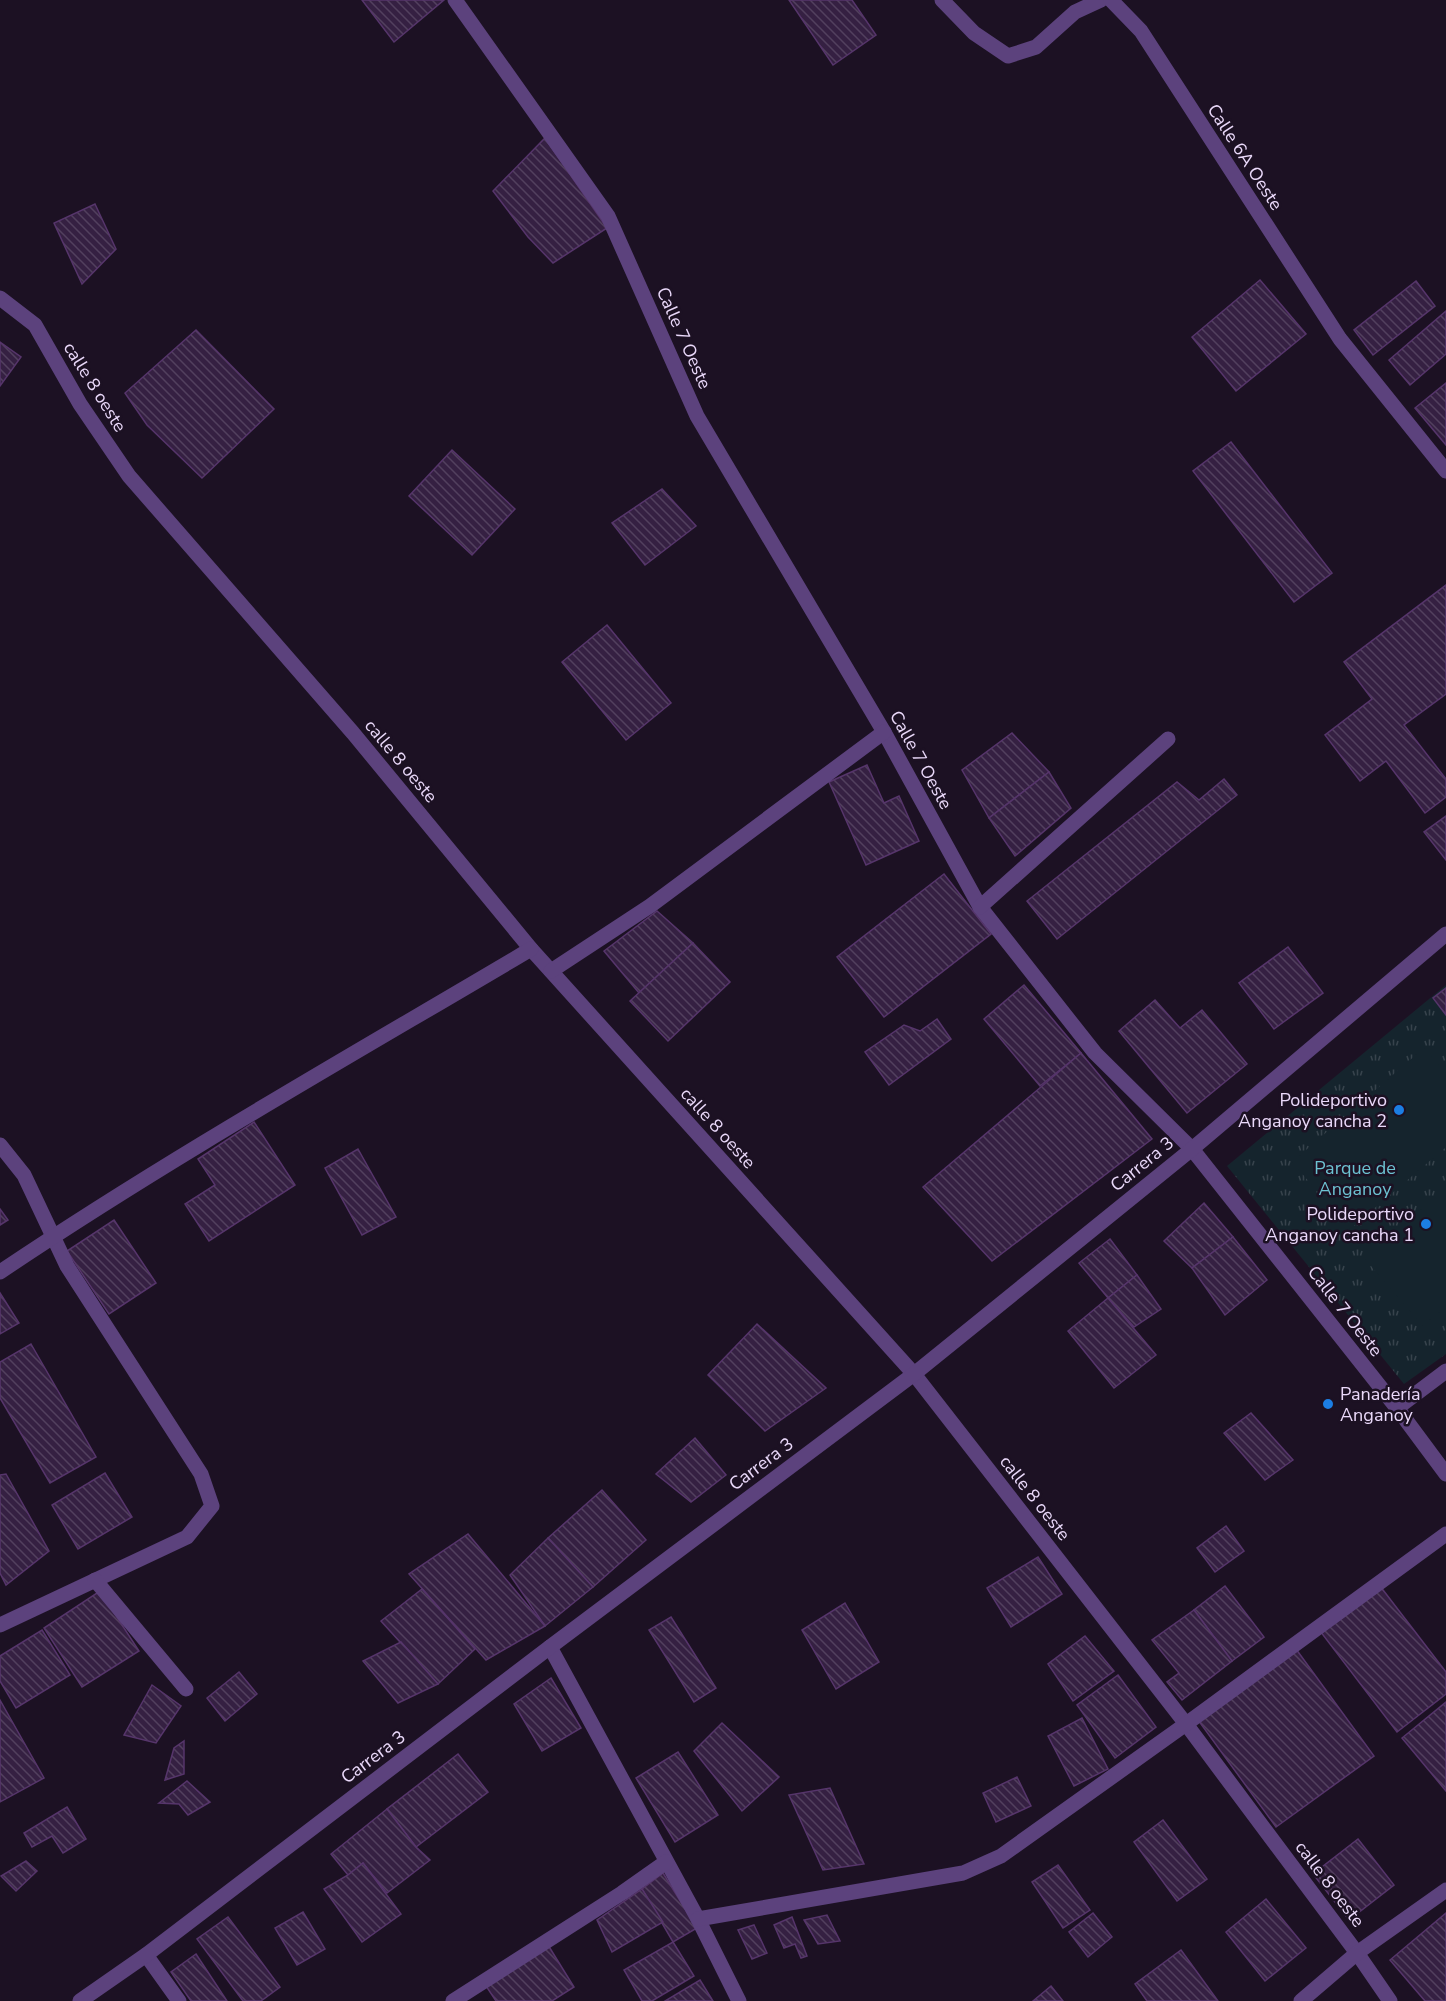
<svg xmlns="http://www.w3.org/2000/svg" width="1446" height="2001" font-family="'Nunito Sans',sans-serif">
	<defs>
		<pattern id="park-tufts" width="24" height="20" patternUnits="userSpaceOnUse" patternTransform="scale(1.5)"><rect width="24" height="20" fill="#15242d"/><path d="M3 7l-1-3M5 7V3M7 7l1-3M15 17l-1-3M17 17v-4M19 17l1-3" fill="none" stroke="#37434c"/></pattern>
		<pattern id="building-back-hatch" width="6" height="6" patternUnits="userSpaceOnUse" patternTransform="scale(1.5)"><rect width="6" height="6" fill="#352042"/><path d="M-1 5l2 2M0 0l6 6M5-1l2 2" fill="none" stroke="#52405e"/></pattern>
	</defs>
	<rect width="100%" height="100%" fill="#1c1123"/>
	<!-- park -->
	<path fill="url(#park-tufts)" d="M1446 985V1354L1404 1384 1227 1166Z"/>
	<!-- pitch -->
	<g fill="#15242d">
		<path d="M1424 1048 1446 1073V1147L1350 1229 1292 1162Z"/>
		<path d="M1446 1188V1306L1423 1326 1365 1259Z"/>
	</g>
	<!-- building -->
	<g fill="url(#building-back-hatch)" stroke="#56356b" stroke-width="1.5">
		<path d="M362 0H444L394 42Z"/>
		<path d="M789 0H852L876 35 833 65Z"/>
		<path d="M545 138 607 228 553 263 528 237 493 191Z"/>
		<path d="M95 204 116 249 82 284 54 223Z"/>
		<path d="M1260 280 1306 334 1236 391 1192 337Z"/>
		<path d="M1416 281 1435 306 1373 355 1354 330Z"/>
		<path d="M1446 311V354L1410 385 1389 360Z"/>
		<path d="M196 330 274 409 202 478 147 425 125 393Z"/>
		<path d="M0 342 21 357 0 386Z"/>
		<path d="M1446 383V445L1415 408Z"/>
		<path d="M1231 442 1332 573 1294 602 1193 471Z"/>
		<path d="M452 450 515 509 472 555 409 496Z"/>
		<path d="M662 489 696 526 645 565 612 523Z"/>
		<path d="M1446 585V694L1404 725 1446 779V797L1425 813 1386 761 1360 781 1325 735 1372 699 1344 662Z"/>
		<path d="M607 625 671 703 626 740 562 662Z"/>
		<path d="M1012 733 1049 772 989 818 962 770Z"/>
		<path d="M867 765 884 803 899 796 919 841 866 865 829 782Z"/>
		<path d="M1049 772 1071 808 1015 856 989 818Z"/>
		<path d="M1224 779 1237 795 1057 939 1027 901 1177 782 1199 800Z"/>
		<path d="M1446 816V860L1424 832Z"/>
		<path d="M944 874 991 934 884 1017 837 957Z"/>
		<path d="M657 911 693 943 639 993 604 951Z"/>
		<path d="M693 943 730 982 668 1041 630 1001Z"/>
		<path d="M1288 947 1323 993 1274 1029 1239 983Z"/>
		<path d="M1024 985 1081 1053 1040 1086 984 1019Z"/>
		<path d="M1446 988V1015L1433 998Z"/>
		<path d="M1155 1000 1180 1028 1202 1010 1247 1064 1187 1113 1119 1031Z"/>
		<path d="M937 1019 951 1039 889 1085 865 1052 904 1025 920 1031Z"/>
		<path d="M1081 1053 1152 1139 992 1261 923 1187Z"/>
		<path d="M254 1122 295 1185 209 1241 185 1204 215 1185 198 1159Z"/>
		<path d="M358 1149 396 1217 362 1235 325 1168Z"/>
		<path d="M1204 1203 1233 1237 1192 1268 1164 1241Z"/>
		<path d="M0 1209 8 1220 0 1225Z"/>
		<path d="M114 1220 156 1283 109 1314 67 1251Z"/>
		<path d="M1233 1237 1267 1280 1225 1315 1192 1268Z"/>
		<path d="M1110 1239 1137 1275 1108 1298 1079 1263Z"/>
		<path d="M1137 1275 1161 1309 1134 1327 1108 1298Z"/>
		<path d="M0 1293 19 1323 0 1334Z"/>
		<path d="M1108 1298 1156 1355 1114 1388 1068 1331Z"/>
		<path d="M757 1324 826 1388 765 1431 708 1375Z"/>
		<path d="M31 1344 96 1457 50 1483 0 1398V1362Z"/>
		<path d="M1251 1413 1293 1460 1265 1480 1224 1433Z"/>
		<path d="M695 1438 726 1475 691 1502 656 1474Z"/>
		<path d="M105 1473 132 1517 78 1549 52 1505Z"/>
		<path d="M6 1474 49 1551 6 1585 0 1573V1475Z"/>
		<path d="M602 1490 646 1540 593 1587 548 1538Z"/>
		<path d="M1226 1526 1244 1551 1215 1572 1197 1548Z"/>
		<path d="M468 1534 545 1626 486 1660 409 1574Z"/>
		<path d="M548 1538 593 1587 545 1626 510 1575Z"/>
		<path d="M1038 1557 1062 1594 1011 1627 987 1588Z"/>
		<path d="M1225 1586 1264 1637 1232 1661 1194 1610Z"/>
		<path d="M1380 1586 1446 1672V1694L1397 1732 1320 1631Z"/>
		<path d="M422 1589 475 1649 438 1684 381 1621Z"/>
		<path d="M100 1591 139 1651 82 1687 44 1628Z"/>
		<path d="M845 1603 879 1662 836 1689 802 1630Z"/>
		<path d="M1194 1610 1232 1661 1182 1700 1167 1682 1179 1673 1152 1640Z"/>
		<path d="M671 1617 716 1688 694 1702 649 1630Z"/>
		<path d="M42 1630 70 1675 16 1708 0 1681V1656Z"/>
		<path d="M1085 1636 1114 1671 1073 1701 1048 1664Z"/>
		<path d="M401 1642 438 1684 398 1703 363 1661Z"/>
		<path d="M1296 1649 1374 1756 1276 1827 1198 1720Z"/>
		<path d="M239 1672 257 1694 225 1721 207 1698Z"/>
		<path d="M1118 1675 1156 1727 1115 1758 1077 1705Z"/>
		<path d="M551 1678 581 1728 542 1751 514 1704Z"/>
		<path d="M152 1685 181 1706 156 1743 124 1735Z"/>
		<path d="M0 1700 44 1778 0 1802Z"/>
		<path d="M1446 1702V1791L1402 1738Z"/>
		<path d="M1082 1718 1108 1769 1074 1786 1048 1736Z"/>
		<path d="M722 1723 779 1777 742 1811 694 1751Z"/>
		<path d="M184 1741V1774L165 1780 174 1748Z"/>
		<path d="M678 1752 718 1815 675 1842 636 1778Z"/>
		<path d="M458 1754 488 1792 416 1847 387 1809Z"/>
		<path d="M1017 1777 1031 1806 996 1822 983 1793Z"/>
		<path d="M187 1781 210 1802 188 1815 179 1804 159 1803Z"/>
		<path d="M830 1788 864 1864 823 1870 789 1795Z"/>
		<path d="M67 1807 86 1839 63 1853 52 1836 32 1847 24 1833Z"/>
		<path d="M387 1809 416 1847 430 1860 387 1893 363 1863 348 1875 331 1854Z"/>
		<path d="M1163 1820 1207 1879 1177 1901 1134 1842Z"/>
		<path d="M1358 1839 1394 1885 1349 1920 1313 1874Z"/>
		<path d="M26 1861 37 1871 16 1891 1 1876Z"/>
		<path d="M363 1863 401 1914 362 1942 324 1889 348 1875Z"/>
		<path d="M1058 1865 1090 1910 1063 1928 1032 1882Z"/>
		<path d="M663 1873 697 1928 673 1942 642 1889Z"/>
		<path d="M642 1889 663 1922 612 1952 597 1920Z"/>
		<path d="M1266 1899 1306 1948 1265 1981 1226 1932Z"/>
		<path d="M303 1912 325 1949 297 1965 275 1928Z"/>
		<path d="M1093 1913 1112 1937 1088 1957 1069 1932Z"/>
		<path d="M1446 1913V2001H1425L1390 1960Z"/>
		<path d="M827 1915 840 1941 818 1944 804 1920Z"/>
		<path d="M228 1917 280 1987 261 2001H243L197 1939Z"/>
		<path d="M792 1917 807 1956 801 1958 795 1944 784 1948 774 1925Z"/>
		<path d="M754 1925 767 1953 752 1959 738 1930Z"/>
		<path d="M673 1942 694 1976 652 2001H642L624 1970Z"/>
		<path d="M548 1945 574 1987 552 2001H496L486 1986Z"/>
		<path d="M1181 1950 1218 2001H1147L1135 1984Z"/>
		<path d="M196 1954 227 2001H191L171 1972Z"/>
		<path d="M700 1980 713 2001H665Z"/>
		<path d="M1051 1986 1063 2001H1033Z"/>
	</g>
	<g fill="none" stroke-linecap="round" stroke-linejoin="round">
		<!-- minor -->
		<g stroke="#5c427d" stroke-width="15">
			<path d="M455 0 608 216 697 416 884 732 980 907 1095 1053 1192 1149 1397 1408 1446 1474"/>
			<path d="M942 0 974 33 1008 56 1036 47 1075 12 1101 0"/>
			<path d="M1111 0 1141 31 1340 339 1446 471"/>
			<path d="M0 298 35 325 80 404 129 476 353 733 531 949 914 1374 1186 1724 1357 1953 1390 2001"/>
			<path d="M980 907 1168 739"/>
			<path d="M551 971 650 906 884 732"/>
			<path d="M0 1145 24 1175 67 1266 201 1474 212 1506 187 1537 0 1625"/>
			<path d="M0 1272C171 1157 354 1054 531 949"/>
			<path d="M1397 1408 1446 1371"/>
			<path d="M95 1580 186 1689"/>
			<path d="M550 1647 698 1919 739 2001"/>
			<path d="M698 1919 963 1873 1001 1856 1186 1724 1446 1534"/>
			<path d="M146 1955 179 2001"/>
			<path d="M80 2001 146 1955 550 1647 914 1374 1192 1149 1446 934"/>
			<path d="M453 2001 622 1893 666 1862"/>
			<path d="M1301 2001 1357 1953 1446 1890"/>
		</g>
	</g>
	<!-- markers -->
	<g fill="#1c7ee3" stroke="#1c1123" stroke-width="2">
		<circle cx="1399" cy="1110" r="6"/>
		<circle cx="1426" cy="1224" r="6"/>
		<circle cx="1328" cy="1404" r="6"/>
	</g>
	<g text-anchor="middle" stroke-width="5" stroke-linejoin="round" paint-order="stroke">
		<!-- street labels -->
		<g font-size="18" fill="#ead9fa" stroke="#1c1123">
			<text transform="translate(1245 157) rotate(57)" y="6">Calle 6A Oeste</text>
			<text transform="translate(684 338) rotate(66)" y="6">Calle 7 Oeste</text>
			<text transform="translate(95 387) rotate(58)" y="6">calle 8 oeste</text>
			<text transform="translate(921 760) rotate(61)" y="6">Calle 7 Oeste</text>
			<text transform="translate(401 761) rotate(50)" y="6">calle 8 oeste</text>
			<text transform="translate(718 1128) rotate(48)" y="6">calle 8 oeste</text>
			<text transform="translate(1142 1164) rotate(-39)" y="6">Carrera 3</text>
			<text transform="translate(1345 1311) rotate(52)" y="6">Calle 7 Oeste</text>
			<text transform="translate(761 1464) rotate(-37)" y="6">Carrera 3</text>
			<text transform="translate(1035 1498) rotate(52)" y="6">calle 8 oeste</text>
			<text transform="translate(373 1757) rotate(-37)" y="6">Carrera 3</text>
			<text transform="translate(1330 1884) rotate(53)" y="6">calle 8 oeste</text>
		</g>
		<!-- poi labels -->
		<g font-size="18" fill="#ead9fa" stroke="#1c1123" text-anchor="end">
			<text x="1387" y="1106">Polideportivo<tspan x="1387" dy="21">Anganoy cancha 2</tspan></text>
			<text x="1414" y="1220">Polideportivo<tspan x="1414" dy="21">Anganoy cancha 1</tspan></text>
			<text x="1340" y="1400" text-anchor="start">Panadería<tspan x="1340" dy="21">Anganoy</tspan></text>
		</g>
		<!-- park labels -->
		<g font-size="18" fill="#6dc2d2" stroke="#1c1123">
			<text x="1355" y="1174">Parque de<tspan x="1355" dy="21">Anganoy</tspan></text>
		</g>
	</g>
</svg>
